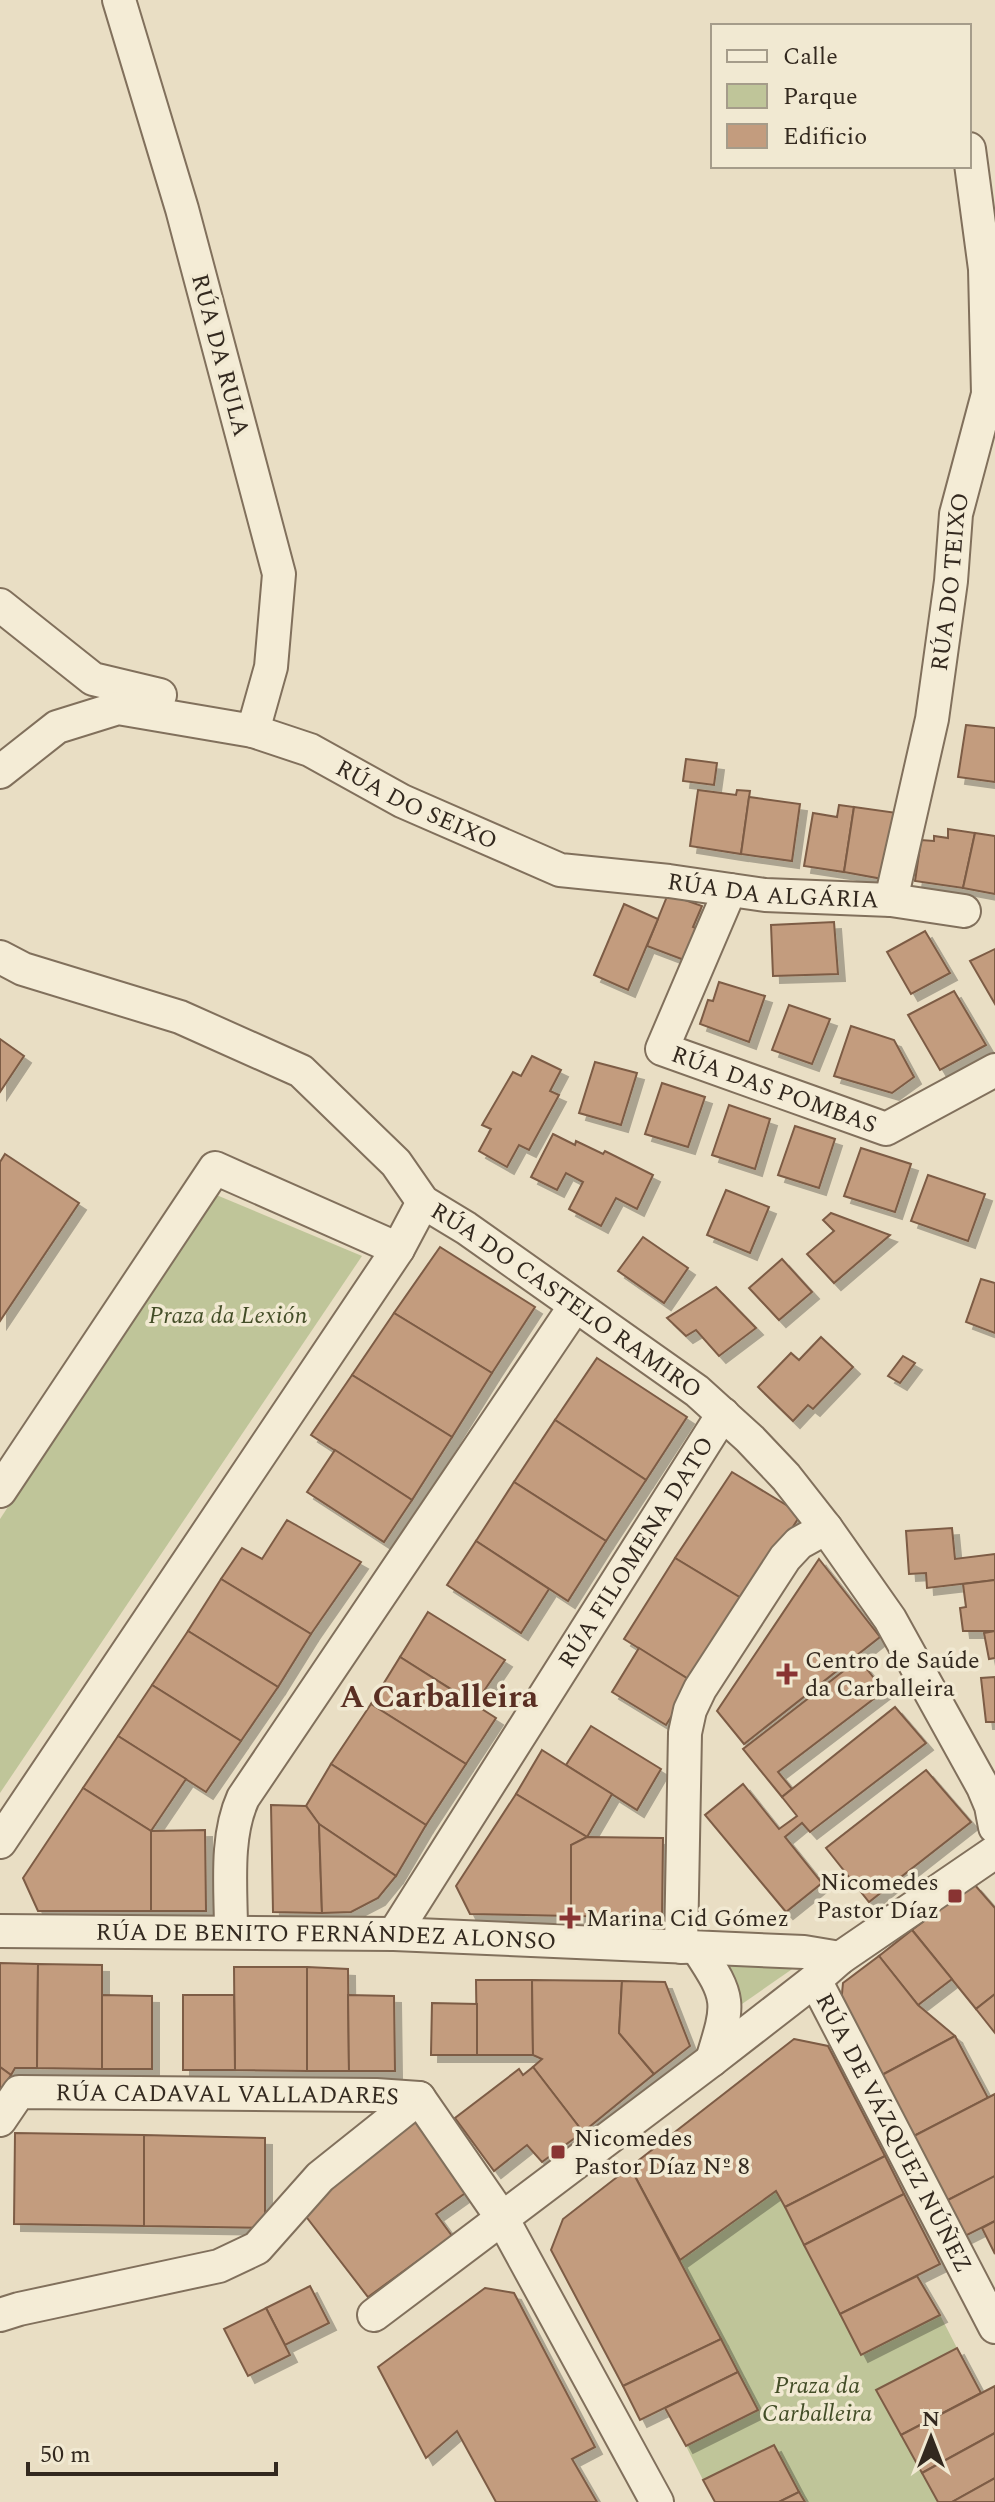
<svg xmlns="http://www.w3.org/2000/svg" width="995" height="2502" font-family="Spectral,serif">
	<defs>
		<filter id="shadow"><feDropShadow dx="7" dy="7" stdDeviation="0" flood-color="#0004"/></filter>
	</defs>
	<rect width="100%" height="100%" fill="#e9dec4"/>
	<!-- green -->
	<g fill="#bfc599">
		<path d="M214 1194 362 1256 0 1793V1519Z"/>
		<path d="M722 1963 798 1965 742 2004Z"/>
		<path d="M776 2191 861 2355 940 2315 957 2348 876 2390 938 2502H805L774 2445 703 2480 686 2446 758 2410 680 2260Z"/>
	</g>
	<!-- building -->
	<g fill="#c39c7e" stroke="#7d5c45" stroke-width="2" filter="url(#shadow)">
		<path d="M966 725 995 728V782L958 777Z"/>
		<path d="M686 759 717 763 714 785 683 781Z"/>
		<path d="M698 790 736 795 737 790 750 791 741 854 690 846Z"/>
		<path d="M749 797 800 804 792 861 741 854Z"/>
		<path d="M839 805 854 807 844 872 804 866 813 813 837 817Z"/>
		<path d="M854 807 897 813 888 880 844 872Z"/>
		<path d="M948 829 975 833 963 888 915 881 921 840 934 841V836L948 838Z"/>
		<path d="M975 833 995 836V894L963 888Z"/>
		<path d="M668 894 702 906 693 927 698 929 684 960 647 946Z"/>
		<path d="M624 904 658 919 628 990 594 975Z"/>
		<path d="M834 922 838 974 773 976 771 925Z"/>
		<path d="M925 931 950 973 911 994 887 952Z"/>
		<path d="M995 949V1004L970 961Z"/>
		<path d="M719 982 765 996 749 1042 700 1024 708 1000 713 1001Z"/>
		<path d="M954 991 986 1045 940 1070 908 1015Z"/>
		<path d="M789 1005 830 1019 812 1064 772 1050Z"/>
		<path d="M851 1026 894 1040 914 1077 892 1093 834 1076Z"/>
		<path d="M0 1039 24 1056 0 1092Z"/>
		<path d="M532 1056 561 1070 550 1091 559 1095 529 1150 519 1145 507 1167 479 1151 491 1129 482 1125 513 1072 521 1076Z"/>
		<path d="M595 1062 637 1073 621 1125 579 1113Z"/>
		<path d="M662 1083 705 1097 688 1147 645 1134Z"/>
		<path d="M729 1105 770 1119 755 1169 712 1155Z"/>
		<path d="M795 1126 835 1139 819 1188 778 1175Z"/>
		<path d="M553 1134 575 1145 576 1141 603 1154 605 1151 653 1175 637 1209 616 1198 601 1226 569 1209 583 1182 566 1173 557 1190 531 1177Z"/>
		<path d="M861 1148 911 1164 895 1212 844 1196Z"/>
		<path d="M5 1154 79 1203 0 1321V1162Z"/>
		<path d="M928 1175 985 1194 968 1241 911 1221Z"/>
		<path d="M726 1190 769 1207 750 1253 707 1235Z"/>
		<path d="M831 1213 890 1235 834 1283 807 1254 834 1231 823 1220Z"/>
		<path d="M643 1237 688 1268 664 1303 618 1271Z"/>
		<path d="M440 1247 535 1307 492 1373 394 1313Z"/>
		<path d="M782 1259 812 1292 779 1320 749 1288Z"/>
		<path d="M981 1279 995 1283V1333L966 1322Z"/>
		<path d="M716 1287 756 1328 719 1356 696 1330 686 1336 667 1318Z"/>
		<path d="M394 1313 492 1373 452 1437 352 1375Z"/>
		<path d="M821 1337 853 1367 813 1409 808 1405 793 1421 758 1387 791 1353 799 1360Z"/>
		<path d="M903 1356 915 1363 900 1383 888 1376Z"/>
		<path d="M597 1358 687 1417 646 1480 555 1420Z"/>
		<path d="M352 1375 452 1437 412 1500 311 1435Z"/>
		<path d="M555 1420 646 1480 606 1541 514 1482Z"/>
		<path d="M335 1450 412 1500 384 1542 307 1492Z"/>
		<path d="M732 1472 801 1514 746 1601 675 1558Z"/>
		<path d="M514 1482 606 1541 568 1601 476 1541Z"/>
		<path d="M287 1520 361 1562 311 1634 221 1579 242 1548 262 1559Z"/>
		<path d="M952 1528 955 1559 995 1554V1580L927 1588 926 1573 909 1574 906 1531Z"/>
		<path d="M476 1541 549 1589 521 1633 447 1585Z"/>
		<path d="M675 1558 746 1601 693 1682 624 1639Z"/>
		<path d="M819 1559 880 1637 744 1744 717 1711Z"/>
		<path d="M221 1579 311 1634 278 1687 188 1631Z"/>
		<path d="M995 1580V1631H963L960 1608 966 1607 963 1584Z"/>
		<path d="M428 1612 505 1660 475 1704 400 1657Z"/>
		<path d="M188 1631 278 1687 241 1741 152 1685Z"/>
		<path d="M995 1631V1658L989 1659 984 1633Z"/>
		<path d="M639 1648 693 1682 666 1725 612 1692Z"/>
		<path d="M400 1657 496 1718 466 1764 371 1704Z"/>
		<path d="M859 1659 884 1691 778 1772 792 1789 782 1797 743 1749Z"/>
		<path d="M995 1677V1722H986L981 1678Z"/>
		<path d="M152 1685 241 1741 206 1792 118 1736Z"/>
		<path d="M371 1704 466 1764 426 1825 331 1764Z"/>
		<path d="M895 1707 926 1743 810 1832 802 1823 785 1837 822 1883 786 1912 705 1815 743 1784 779 1829 797 1816 782 1797Z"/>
		<path d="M591 1726 661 1769 637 1810 566 1765Z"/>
		<path d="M118 1736 186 1779 151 1831 83 1788Z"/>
		<path d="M542 1750 612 1794 587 1837 516 1794Z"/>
		<path d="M331 1764 426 1825 396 1876 319 1824 306 1806Z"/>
		<path d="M926 1770 971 1822 869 1902 826 1848Z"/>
		<path d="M83 1788 151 1831V1911H38L23 1878Z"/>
		<path d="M516 1794 587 1837 571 1845V1916L470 1914 456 1886Z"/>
		<path d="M271 1805 306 1806 319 1824 322 1913 273 1912Z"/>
		<path d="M319 1824 396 1876 378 1898 351 1912 322 1913Z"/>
		<path d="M205 1830 206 1911H151V1831Z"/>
		<path d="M587 1837 663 1838 662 1917 571 1916V1845Z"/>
		<path d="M974 1884 995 1908V1994L976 2009 912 1930Z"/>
		<path d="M912 1930 952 1979 918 2005 879 1956Z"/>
		<path d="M879 1956 918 2005 955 2036 880 2076 841 2004 843 1983Z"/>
		<path d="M0 1963 38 1964 37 2068H15L11 2075 0 2067Z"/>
		<path d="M38 1964 102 1965V2069L37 2068Z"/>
		<path d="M234 1967H307V2071L235 2070Z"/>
		<path d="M307 1967 348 1969 349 2071H307Z"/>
		<path d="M476 1980H532L533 2055H477Z"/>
		<path d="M532 1980 622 1981 619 2033 654 2074 583 2132 533 2067 542 2059 533 2055Z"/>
		<path d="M622 1981 665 1982 690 2046 654 2074 619 2033Z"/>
		<path d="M995 1994V2033L976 2009Z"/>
		<path d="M102 1995 152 1996V2069H102Z"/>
		<path d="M183 1995H234L235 2070H183Z"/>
		<path d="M348 1995 394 1996 395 2071H349Z"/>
		<path d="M432 2003 477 2004V2055H431Z"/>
		<path d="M955 2036 988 2098 912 2137 880 2076Z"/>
		<path d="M794 2039 828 2046 885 2156 785 2207 776 2191 680 2260 630 2167Z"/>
		<path d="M0 2067 11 2075 0 2092Z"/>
		<path d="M533 2067 583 2132 542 2162 527 2145 494 2171 455 2118 519 2069 523 2075Z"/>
		<path d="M995 2094V2176L946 2201 912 2137Z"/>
		<path d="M418 2120 471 2189 436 2214 452 2236 368 2297 301 2210Z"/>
		<path d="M15 2133 144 2135V2226L14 2224Z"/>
		<path d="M144 2135 265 2138V2228L144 2226Z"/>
		<path d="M885 2156 904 2194 804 2245 785 2207Z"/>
		<path d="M630 2167 721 2339 623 2386 551 2250 563 2219Z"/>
		<path d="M995 2176V2221L965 2236 946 2201Z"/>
		<path d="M904 2194 940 2264 840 2314 804 2245Z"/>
		<path d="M995 2221V2254L982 2228Z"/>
		<path d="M917 2276 940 2315 861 2355 840 2314Z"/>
		<path d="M310 2286 329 2323 285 2345 266 2308Z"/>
		<path d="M485 2288 514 2293 595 2447 572 2459 597 2502H496L457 2431 426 2458 378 2367Z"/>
		<path d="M266 2308 290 2355 248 2376 224 2329Z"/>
		<path d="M721 2339 738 2372 640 2420 623 2386Z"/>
		<path d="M957 2348 981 2393 901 2435 876 2390Z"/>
		<path d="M738 2372 758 2410 686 2446 665 2408Z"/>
		<path d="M995 2386V2433L922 2473 901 2435Z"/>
		<path d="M995 2433V2478L952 2502H938L922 2473Z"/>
		<path d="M774 2445 799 2492 779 2502H715L703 2480Z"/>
		<path d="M995 2478V2502H952Z"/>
		<path d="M799 2492 805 2502H779Z"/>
	</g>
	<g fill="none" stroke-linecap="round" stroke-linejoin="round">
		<!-- minor casing -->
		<g stroke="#81705c" stroke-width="36">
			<g id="minor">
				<path d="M0 605 93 679 160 695"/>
				<path id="s1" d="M253 731 310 750 402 801 560 870 669 881 765 895 891 900 964 911"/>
				<path d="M0 772 57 727 118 708 253 731 271 667 279 574 182 209 119 0"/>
				<path id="s2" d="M730 890 662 1049 886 1129 995 1070"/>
				<path id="s3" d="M891 900 932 719 951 581 956 514 988 394 985 269 969 149"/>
				<path id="s4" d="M0 957 23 969 180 1017 301 1071 396 1163 423 1202 466 1228 697 1391 750 1439 786 1477 826 1528 890 1619 983 1787 991 1806 995 1827"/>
				<path d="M0 1491 215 1168 398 1249"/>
				<path d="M0 1842 398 1249 423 1202"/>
				<path id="s5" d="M0 1931 394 1934 804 1952 840 1958"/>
				<path d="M231 1932C231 1888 225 1838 243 1798L575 1306"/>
				<path id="s6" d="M394 1934 723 1414"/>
				<path d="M681 1947 685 1733 690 1710 700 1689 785 1558 799 1543 826 1528"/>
				<path d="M698 1949C731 1999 730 2002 712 2060"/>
				<path id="s7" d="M815 1980 995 2327"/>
				<path id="s8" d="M0 2120 19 2092 376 2095 419 2098 502 2218 657 2502"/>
				<path d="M0 2315 19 2309 219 2266 257 2248 320 2177 419 2098"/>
				<path d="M374 2315 712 2060 815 1980 840 1958 995 1852"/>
			</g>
		</g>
		<!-- minor -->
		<use href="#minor" stroke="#f4ecd6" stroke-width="32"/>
	</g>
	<!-- markers -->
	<g fill="#893433" stroke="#f1e9d2" stroke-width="3">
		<path d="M783 1662h8v8h8v8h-8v8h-8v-8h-8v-8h8z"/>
		<rect x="947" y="1888" width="16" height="16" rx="4"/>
		<path d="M566 1906h8v8h8v8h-8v8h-8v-8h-8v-8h8z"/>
		<rect x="550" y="2144" width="16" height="16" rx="4"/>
	</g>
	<g text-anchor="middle" stroke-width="7" stroke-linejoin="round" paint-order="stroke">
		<!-- street labels -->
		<g font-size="24" fill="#33291f" stroke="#f1e9d2">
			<text transform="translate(221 355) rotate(75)" y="8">RÚA DA RULA</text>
			<text dy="8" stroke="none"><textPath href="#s3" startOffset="324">RÚA DO TEIXO</textPath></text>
			<text dy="8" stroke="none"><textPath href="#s1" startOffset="180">RÚA DO SEIXO</textPath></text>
			<text dy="8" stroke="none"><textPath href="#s1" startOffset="552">RÚA DA ALGÁRIA</textPath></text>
			<text dy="8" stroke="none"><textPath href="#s2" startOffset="292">RÚA DAS POMBAS</textPath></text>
			<text dy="8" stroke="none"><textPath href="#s4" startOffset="676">RÚA DO CASTELO RAMIRO</textPath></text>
			<text dy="8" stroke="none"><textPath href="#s6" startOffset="452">RÚA FILOMENA DATO</textPath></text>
			<text dy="8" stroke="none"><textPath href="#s5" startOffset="326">RÚA DE BENITO FERNÁNDEZ ALONSO</textPath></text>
			<text dy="8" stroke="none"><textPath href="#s8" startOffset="242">RÚA CADAVAL VALLADARES</textPath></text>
			<text dy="8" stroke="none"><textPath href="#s7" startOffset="172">RÚA DE VÁZQUEZ NÚÑEZ</textPath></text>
		</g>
		<!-- park labels -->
		<g font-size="24" font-style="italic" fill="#434d27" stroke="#f1e9d2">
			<text x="228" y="1323">Praza da Lexión</text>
			<text x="817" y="2393">Praza da<tspan x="817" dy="28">Carballeira</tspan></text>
		</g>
		<!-- poi labels -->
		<g font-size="24" fill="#33291f" stroke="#f1e9d2" text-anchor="start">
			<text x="805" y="1668">Centro de Saúde<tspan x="805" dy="28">da Carballeira</tspan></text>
			<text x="939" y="1890" text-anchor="end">Nicomedes<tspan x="939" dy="28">Pastor Díaz</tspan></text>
			<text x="586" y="1926">Marina Cid Gómez</text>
			<text x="574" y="2146">Nicomedes<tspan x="574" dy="28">Pastor Díaz Nº 8</tspan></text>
		</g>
		<!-- district labels -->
		<g font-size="32" font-weight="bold" fill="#5a2f23" stroke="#f1e9d2">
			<text x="439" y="1707">A Carballeira</text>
		</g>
	</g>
	<!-- legend -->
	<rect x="711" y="24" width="260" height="144" fill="#f1e9d2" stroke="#a59c8a" stroke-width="2"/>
	<rect x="727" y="50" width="40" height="12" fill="#f4ecd6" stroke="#a59c8a" stroke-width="2"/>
	<text x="783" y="64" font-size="24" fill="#33291f">Calle</text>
	<rect x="727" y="84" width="40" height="24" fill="#bfc599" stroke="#a59c8a" stroke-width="2"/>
	<text x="783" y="104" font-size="24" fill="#33291f">Parque</text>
	<rect x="727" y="124" width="40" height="24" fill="#c39c7e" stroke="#a59c8a" stroke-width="2"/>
	<text x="783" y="144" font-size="24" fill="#33291f">Edificio</text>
	<!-- north arrow -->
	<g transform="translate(931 2438)" stroke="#f1e9d2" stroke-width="6" paint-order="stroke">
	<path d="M0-6L14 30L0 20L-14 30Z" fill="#33291f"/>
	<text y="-12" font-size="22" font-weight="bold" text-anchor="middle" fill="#33291f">N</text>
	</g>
	<!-- scale -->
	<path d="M28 2462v12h248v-12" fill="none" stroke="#33291f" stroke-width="4"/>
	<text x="40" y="2462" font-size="24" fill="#33291f" stroke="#f1e9d2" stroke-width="6" paint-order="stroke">50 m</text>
</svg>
